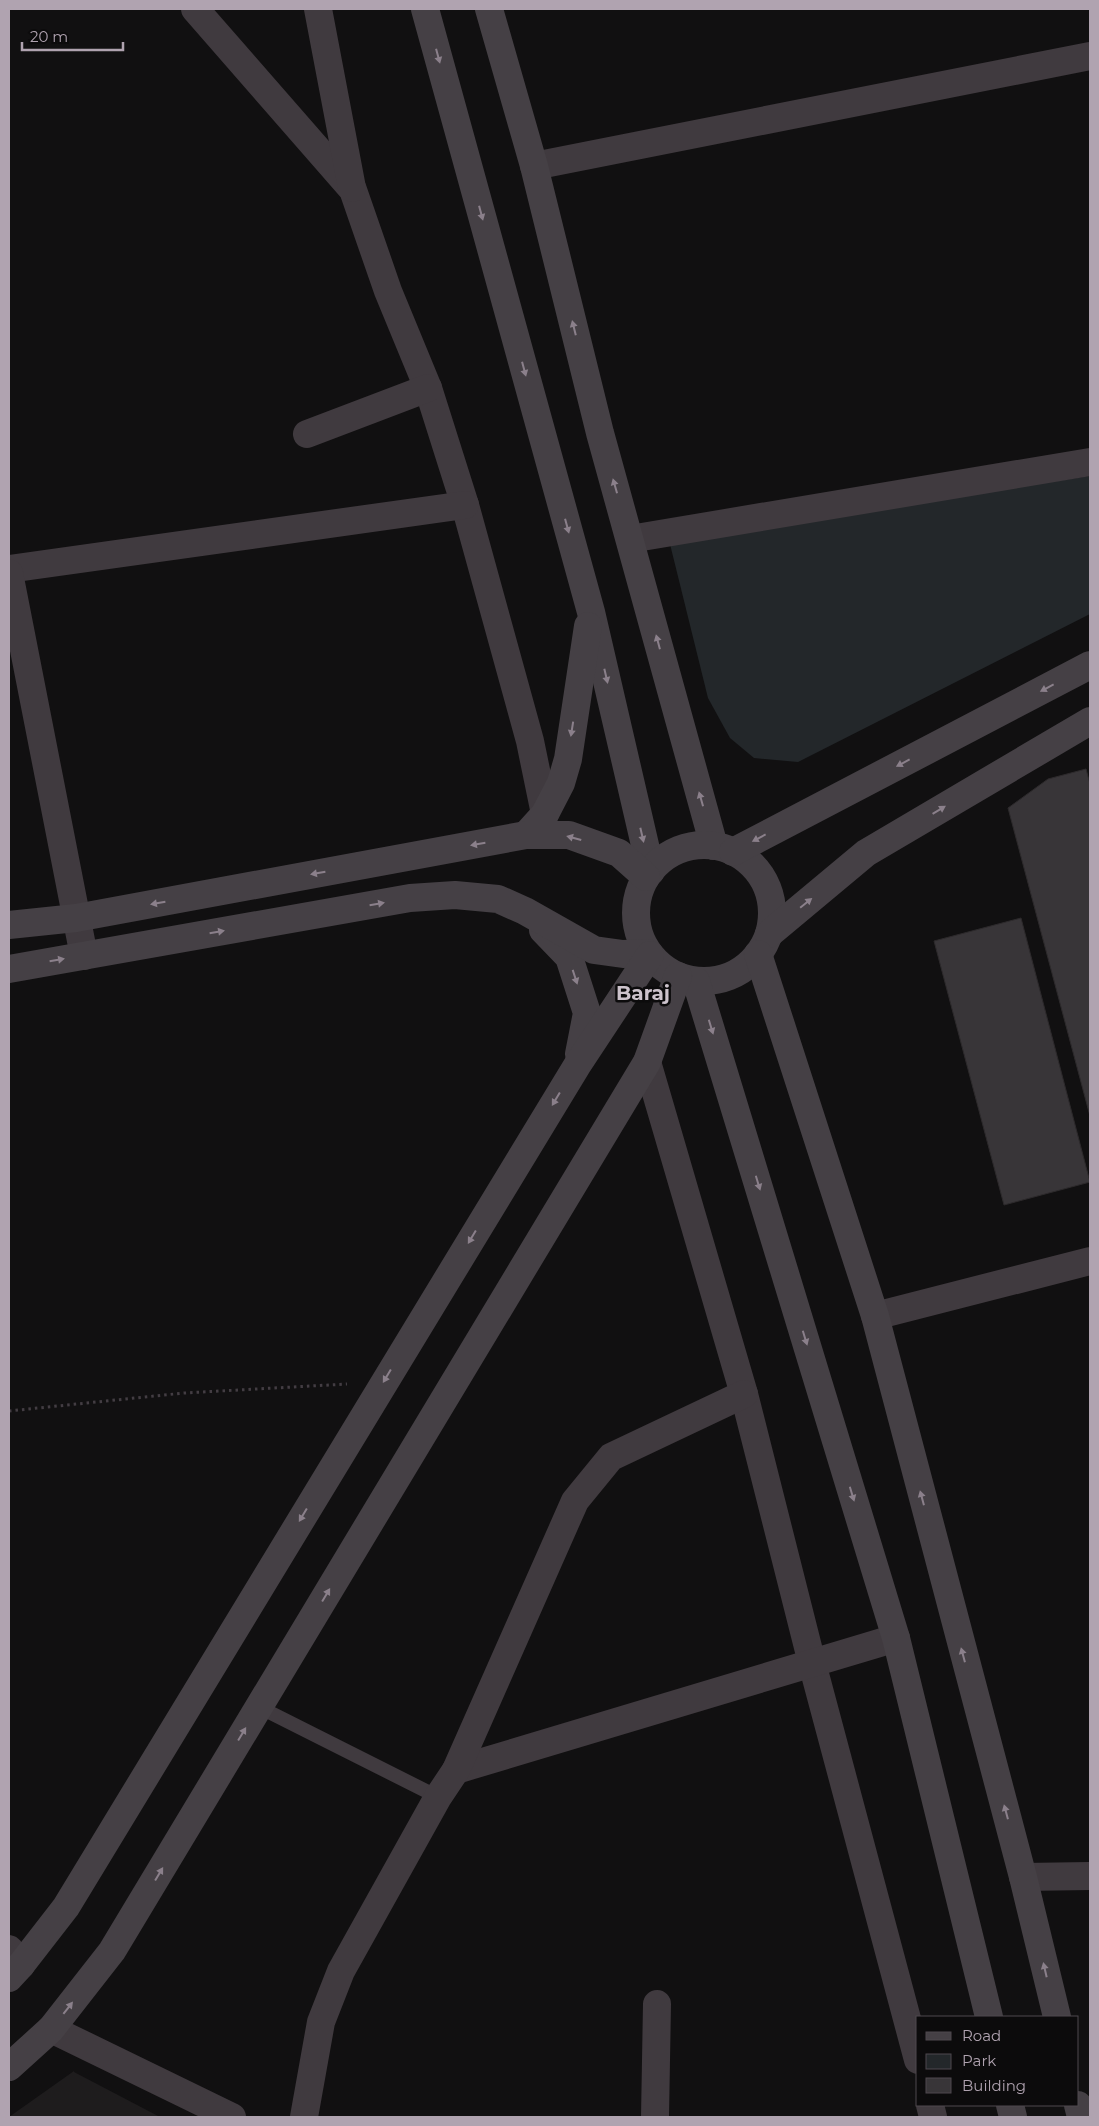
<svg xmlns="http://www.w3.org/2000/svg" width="1099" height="2126" font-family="Montserrat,sans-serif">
	<rect width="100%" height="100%" fill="#111011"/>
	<!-- built -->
	<path fill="#1e1c1d" d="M74 2071V2072L160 2117H9Z"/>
	<!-- green -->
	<path fill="#23272a" d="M1090 476V614L798 762 754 758 730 738 708 698 669 540Z"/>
	<!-- building -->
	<g fill="#383538" stroke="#2d2a2c">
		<path d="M1086 769 1090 784V1116L1008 808 1048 779Z"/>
		<path d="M1021 918 1090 1182 1004 1205 934 941Z"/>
	</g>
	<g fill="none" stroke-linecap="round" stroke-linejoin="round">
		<!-- path -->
		<path stroke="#433d43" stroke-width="3" stroke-dasharray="2.5 4" stroke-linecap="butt" d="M9 1411 184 1393 347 1384"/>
		<!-- lane -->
		<path stroke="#403a3f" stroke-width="14" d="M259 1707 438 1797"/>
		<!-- street -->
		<g stroke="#403a3f" stroke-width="28">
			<path d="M195 9 353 190 388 291 428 388 465 505 530 741 545 814"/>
			<path d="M318 9 352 188"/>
			<path d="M534 166 1090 56"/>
			<path d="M307 434 428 388"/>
			<path d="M630 539 1090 462"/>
			<path d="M9 569 465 505"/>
			<path d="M9 573 84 956"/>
			<path d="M647 1062 744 1394 812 1663 918 2060"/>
			<path d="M875 1316 1090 1261"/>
			<path d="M456 1770 896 1638"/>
			<path d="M1023 1877 1090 1876"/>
			<path d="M9 1949 21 1965"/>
			<path d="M51 2029 232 2117"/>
			<path d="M930 2105 933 2117"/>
			<path d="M304 2117 321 2022 341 1971 438 1797 456 1770 575 1501 611 1457 744 1394"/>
			<path d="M655 2117 657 2004"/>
		</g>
		<!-- secondary -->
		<g stroke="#454045" stroke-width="28">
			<path d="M425 9 591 612 651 871"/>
			<path d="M489 9 534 166 600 433 714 846"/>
			<path d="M526 835 545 814 561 783 568 759 588 626"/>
			<circle cx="704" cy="913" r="68"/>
			<path d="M733 852 1090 665"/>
			<path d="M9 925 76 918 526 835H569L619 853 646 877"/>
			<path d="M543 930 569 957 587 1013 579 1054"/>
			<path d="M769 934 866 853 1090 721"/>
			<path d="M758 954 875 1316 1023 1877 1057 2017"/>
			<path d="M9 969 410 898 455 895 498 899 525 911 594 950 623 954 648 953"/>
			<path d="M696 981 896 1638 989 2017"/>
			<path d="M9 1978 21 1965 66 1907 578 1064 650 955"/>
			<path d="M9 2067 51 2029 112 1951 647 1062 678 976"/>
			<path d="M1010 2105 1013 2117"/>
			<path d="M1078 2105 1081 2117"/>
		</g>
	</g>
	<!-- one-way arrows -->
	<defs><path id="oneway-solid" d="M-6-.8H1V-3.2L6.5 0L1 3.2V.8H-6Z" transform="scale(1.25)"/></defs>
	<g fill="#8b808b">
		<use href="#oneway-solid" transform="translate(438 56) rotate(75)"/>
		<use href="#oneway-solid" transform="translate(481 213) rotate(75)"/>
		<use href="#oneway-solid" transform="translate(574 328) rotate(-104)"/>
		<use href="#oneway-solid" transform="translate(524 369) rotate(75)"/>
		<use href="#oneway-solid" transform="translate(615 486) rotate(-106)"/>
		<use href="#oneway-solid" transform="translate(567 526) rotate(75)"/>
		<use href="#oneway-solid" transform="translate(658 642) rotate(-105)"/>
		<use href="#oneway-solid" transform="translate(606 676) rotate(77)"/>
		<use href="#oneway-solid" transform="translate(1047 688) rotate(152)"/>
		<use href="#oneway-solid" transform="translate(572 729) rotate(99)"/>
		<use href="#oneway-solid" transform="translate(903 763) rotate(152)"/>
		<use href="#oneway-solid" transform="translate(701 799) rotate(-106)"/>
		<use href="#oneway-solid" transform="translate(939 810) rotate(-31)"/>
		<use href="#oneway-solid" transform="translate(642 835) rotate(77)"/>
		<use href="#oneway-solid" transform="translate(574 838) rotate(-165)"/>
		<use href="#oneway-solid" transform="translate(759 838) rotate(152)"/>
		<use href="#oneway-solid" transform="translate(478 844) rotate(170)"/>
		<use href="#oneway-solid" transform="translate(318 873) rotate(170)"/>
		<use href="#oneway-solid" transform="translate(158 903) rotate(170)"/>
		<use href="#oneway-solid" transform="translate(806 903) rotate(-39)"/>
		<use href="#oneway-solid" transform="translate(377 904) rotate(-10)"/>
		<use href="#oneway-solid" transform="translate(217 932) rotate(-10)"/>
		<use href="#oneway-solid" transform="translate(57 960) rotate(-10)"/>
		<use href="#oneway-solid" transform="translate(575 977) rotate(72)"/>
		<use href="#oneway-solid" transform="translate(711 1027) rotate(73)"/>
		<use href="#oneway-solid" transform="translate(556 1099) rotate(121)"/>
		<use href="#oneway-solid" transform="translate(758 1183) rotate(73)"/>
		<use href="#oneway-solid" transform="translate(472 1237) rotate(121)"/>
		<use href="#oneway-solid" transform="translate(805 1338) rotate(73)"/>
		<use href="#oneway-solid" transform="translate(387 1376) rotate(121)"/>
		<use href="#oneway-solid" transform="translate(852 1494) rotate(73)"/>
		<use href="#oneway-solid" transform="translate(922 1498) rotate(-105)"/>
		<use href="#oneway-solid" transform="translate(303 1515) rotate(121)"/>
		<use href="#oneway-solid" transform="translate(326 1595) rotate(-59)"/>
		<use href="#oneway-solid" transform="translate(963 1655) rotate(-105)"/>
		<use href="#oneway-solid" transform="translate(242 1734) rotate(-59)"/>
		<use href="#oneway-solid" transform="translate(1006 1812) rotate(-105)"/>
		<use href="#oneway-solid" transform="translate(159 1874) rotate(-59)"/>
		<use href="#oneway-solid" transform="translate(1045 1970) rotate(-103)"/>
		<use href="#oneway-solid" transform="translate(68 2008) rotate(-52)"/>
	</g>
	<g text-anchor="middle" stroke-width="5" stroke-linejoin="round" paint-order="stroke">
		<!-- district labels -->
		<g font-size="20" font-weight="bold" fill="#cdc3cc" stroke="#0c0b0c">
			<text x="643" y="1000">Baraj</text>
		</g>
	</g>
	<!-- border -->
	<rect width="1099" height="2126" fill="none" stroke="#b0a3b0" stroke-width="20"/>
	<!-- legend -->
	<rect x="916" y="2016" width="162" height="90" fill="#0c0b0c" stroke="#4e484e"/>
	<rect x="926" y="2032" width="25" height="8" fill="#454045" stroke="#4e484e"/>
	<text x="962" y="2041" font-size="15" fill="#b0a3b0">Road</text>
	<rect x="926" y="2054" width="25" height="15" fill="#23272a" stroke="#4e484e"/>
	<text x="962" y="2066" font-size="15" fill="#b0a3b0">Park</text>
	<rect x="926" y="2078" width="25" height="15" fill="#383538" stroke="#4e484e"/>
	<text x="962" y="2091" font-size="15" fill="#b0a3b0">Building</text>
	<!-- scale -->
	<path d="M22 42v8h101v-8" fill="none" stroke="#b0a3b0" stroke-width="2.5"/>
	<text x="30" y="42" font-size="15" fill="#b0a3b0" stroke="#0c0b0c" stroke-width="4" paint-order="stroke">20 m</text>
</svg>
